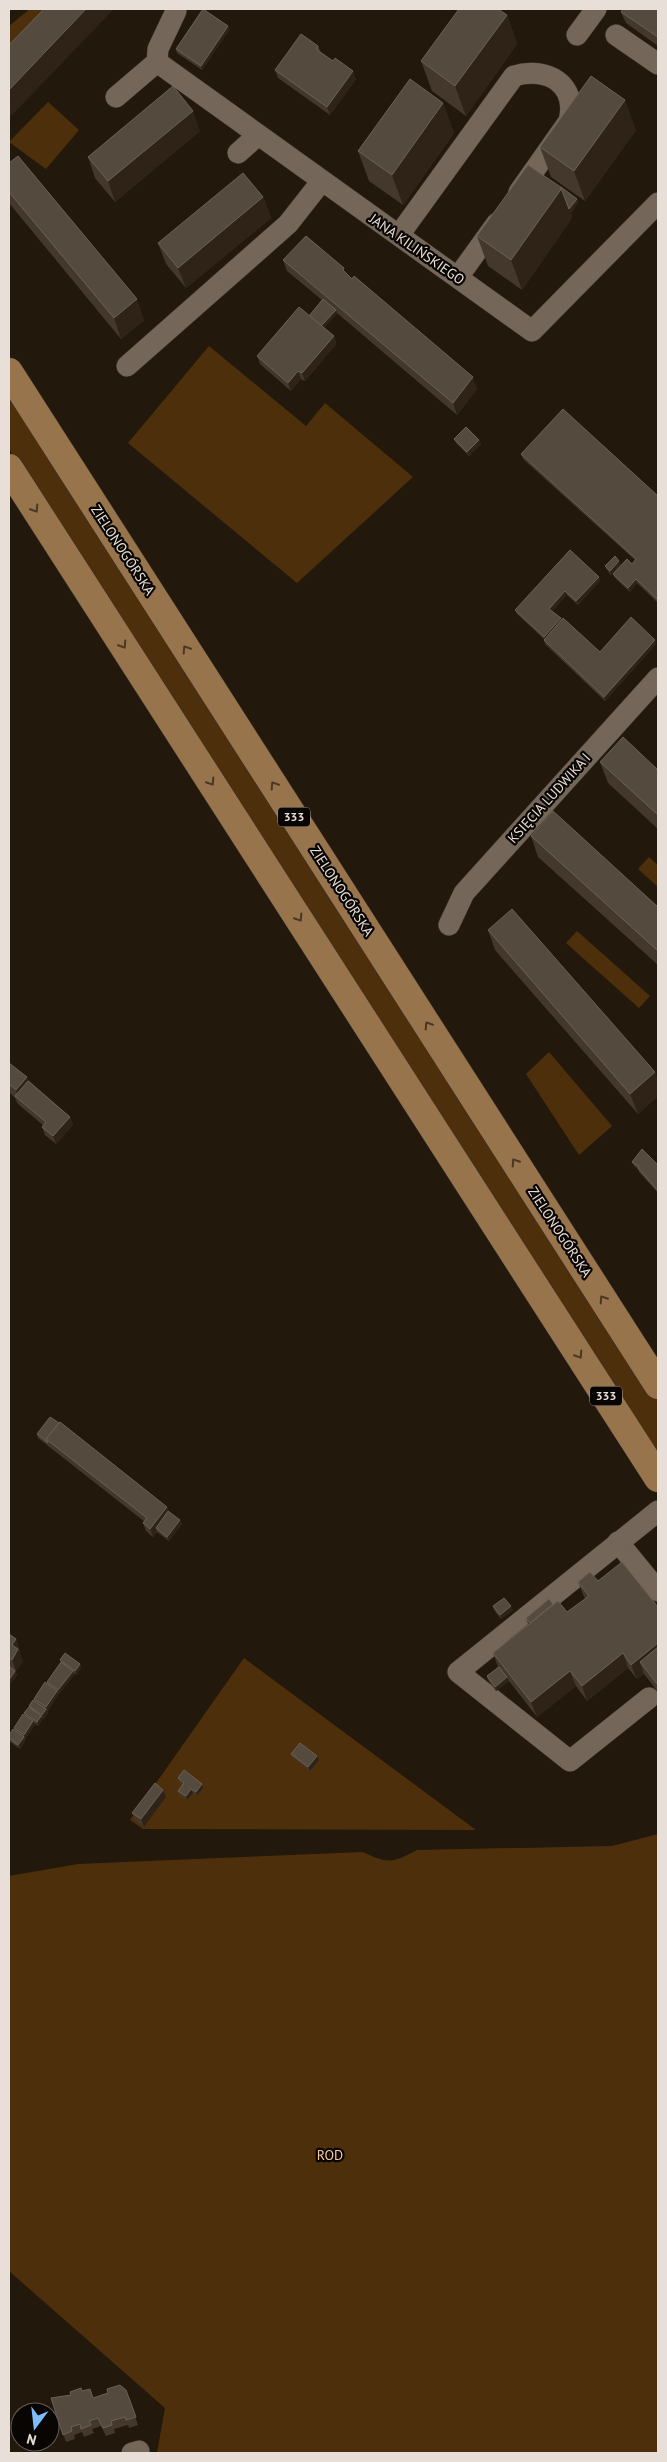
<svg xmlns="http://www.w3.org/2000/svg" width="667" height="2462" font-family="'PT Sans',sans-serif">
	<rect width="100%" height="100%" fill="#23180c"/>
	<!-- green -->
	<g fill="#4d300b">
		<path d="M30 9H66L9 67V26Z"/>
		<path d="M48 102 79 130 46 169 9 142Z"/>
		<path d="M209 346 306 426 325 403 413 477 297 583 128 443Z"/>
		<path d="M9 393 658 1397V1452L9 449Z"/>
		<path d="M649 857 658 865V887L638 869Z"/>
		<path d="M577 931 650 996 639 1008 566 943Z"/>
		<path d="M549 1052 612 1126 579 1155 526 1074Z"/>
		<path d="M244 1658 476 1830 143 1829 130 1820Z"/>
		<path d="M658 1834V2453H157L165 2408 9 2271V1876L78 1864 363 1852C388 1864 393 1863 417 1850L612 1846Z"/>
	</g>
	<g fill="none" stroke-linecap="round" stroke-linejoin="round">
		<!-- minor casing -->
		<g stroke="#38302b" stroke-width="22">
			<g id="minor">
				<path d="M577 35 596 9"/>
				<path d="M616 35 658 64"/>
				<path d="M157 62 532 331 658 203"/>
				<path d="M116 97 157 62 158 49 176 11"/>
				<path d="M238 153 258 135"/>
				<path d="M399 235 514 76C547 66 578 84 569 121L519 192"/>
				<path d="M458 277 497 223"/>
				<path d="M127 366 288 224 321 182"/>
				<path d="M449 925 464 893 658 678"/>
				<path d="M618 1542 658 1591"/>
				<path d="M649 1698 570 1761 458 1672 658 1511"/>
				<path d="M132 2453 139 2451"/>
			</g>
		</g>
		<!-- major casing -->
		<g stroke="#38302b" stroke-width="29">
			<g id="major">
				<path d="M9 372 658 1385"/>
				<path d="M9 468 658 1478"/>
			</g>
		</g>
		<!-- minor -->
		<use href="#minor" stroke="#746658" stroke-width="21"/>
		<!-- major -->
		<use href="#major" stroke="#97744b" stroke-width="28"/>
	</g>
	<!-- wall -->
	<g fill="#43382b">
		<path d="M658 9V46L626 23 621 12Z"/>
		<path d="M507 15 517 44 466 116 432 91 421 61Z"/>
		<path d="M228 26 229 30 202 70 177 53 176 49Z"/>
		<path d="M318 46 321 52 356 79 330 115 278 78 275 70Z"/>
		<path d="M443 103 454 133 403 205 369 181 358 151Z"/>
		<path d="M636 130 585 201 551 177 540 147Z"/>
		<path d="M200 131 115 202 95 178 88 157Z"/>
		<path d="M9 163 144 320 121 339 9 203Z"/>
		<path d="M263 197 271 218 186 288 166 264 158 243Z"/>
		<path d="M577 199 578 203 571 213 572 218 522 290 488 266 477 236Z"/>
		<path d="M283 260 477 389 457 415 337 313 324 328 334 336 336 344 305 381 301 379 291 391 260 364 257 356 309 316 322 300 287 271Z"/>
		<path d="M454 439 479 440 481 444 469 456 456 443Z"/>
		<path d="M521 454 658 496V603L637 583 630 592 615 578 613 574 632 564 635 560 523 459Z"/>
		<path d="M621 565 611 575 607 570 605 566Z"/>
		<path d="M599 577 600 581 578 605 567 595 552 611 561 620 600 652 656 644 605 701 545 644 544 640V639L517 614 515 610Z"/>
		<path d="M600 762 658 770V829L608 783Z"/>
		<path d="M531 836 658 907V965L538 857Z"/>
		<path d="M488 930 655 1072 658 1082V1096L638 1114 495 950Z"/>
		<path d="M9 1063 70 1117 73 1125 56 1144 45 1135 42 1127 44 1126 18 1104 15 1098 9 1092Z"/>
		<path d="M632 1162 658 1165V1193L639 1172 638 1169 634 1166Z"/>
		<path d="M37 1434 167 1507 168 1511 182 1524 169 1541 157 1532 153 1537 146 1531 143 1523 145 1522 38 1438Z"/>
		<path d="M598 1581 658 1607V1692L644 1674 637 1679 628 1668 587 1701 576 1686 537 1717 509 1681 496 1691 488 1680 487 1676 498 1667 493 1653 528 1624 526 1618 553 1604 567 1612 585 1599 578 1582Z"/>
		<path d="M493 1606 513 1610 501 1619 494 1610Z"/>
		<path d="M9 1634 16 1639 20 1651 19 1652 23 1661 16 1671H15L17 1675 9 1686Z"/>
		<path d="M60 1660 80 1664 81 1668 76 1675 74 1673V1675L59 1694 58 1693V1695L48 1711H47L48 1713 44 1719 42 1717V1720L38 1726 34 1723 35 1725 25 1739V1741L20 1749 9 1741V1735L15 1731 14 1728 25 1715 24 1713 30 1708 29 1706 34 1701V1699L47 1684V1682L61 1662Z"/>
		<path d="M291 1754 319 1760 310 1771 293 1758Z"/>
		<path d="M178 1778 203 1788 197 1796 193 1793 187 1800 179 1795 178 1791 182 1785 179 1782Z"/>
		<path d="M163 1790 166 1797 144 1827 135 1820 132 1813Z"/>
		<path d="M126 2390 138 2425 129 2428 128 2425 114 2429 115 2433 106 2436 101 2426 92 2429 94 2433 84 2437 82 2432 74 2435 75 2439 66 2442 51 2398 71 2395 82 2391 93 2398Z"/>
	</g>
	<!-- shaded-wall -->
	<g fill="#2f2317">
		<path d="M86 9H114L9 118V90Z"/>
		<path d="M507 15 517 44 466 116 455 86Z"/>
		<path d="M228 26 229 30 202 70 201 66Z"/>
		<path d="M353 71 356 79 330 115 327 107Z"/>
		<path d="M625 100 636 130 585 201 574 171Z"/>
		<path d="M443 103 454 133 403 205 392 175Z"/>
		<path d="M193 111 200 131 115 202 108 181Z"/>
		<path d="M562 188 577 199 578 203 571 213 572 218 522 290 511 260Z"/>
		<path d="M263 197 271 218 186 288 178 268Z"/>
		<path d="M137 299 144 320 121 339 114 318Z"/>
		<path d="M336 310 337 314 321 331 320 327Z"/>
		<path d="M334 336 336 344 305 381 302 373Z"/>
		<path d="M298 371 301 379 291 391 288 383Z"/>
		<path d="M473 377 477 389 457 415 453 403Z"/>
		<path d="M479 440 481 444 469 456 467 452Z"/>
		<path d="M619 561 621 565 611 575 610 571Z"/>
		<path d="M599 577 600 581 578 605 576 601Z"/>
		<path d="M636 579 637 583 630 592 628 588Z"/>
		<path d="M565 591 567 595 551 613 549 609Z"/>
		<path d="M561 618 562 622 546 641 544 637Z"/>
		<path d="M655 640 656 644 605 701 604 697Z"/>
		<path d="M655 1072 658 1082V1096L638 1114 630 1094Z"/>
		<path d="M27 1077 31 1089 19 1100 16 1090Z"/>
		<path d="M70 1117 73 1125 56 1144 53 1136Z"/>
		<path d="M167 1507 170 1515 156 1528 157 1532 153 1537 150 1529Z"/>
		<path d="M180 1520 182 1524 169 1541 167 1537Z"/>
		<path d="M511 1606 513 1610 501 1619 500 1615Z"/>
		<path d="M16 1639 20 1651 19 1652 23 1661 16 1671 12 1660V1645Z"/>
		<path d="M658 1643V1662H640L644 1674 637 1679 631 1665Z"/>
		<path d="M623 1653 628 1668 587 1701 582 1686Z"/>
		<path d="M80 1664 81 1668 76 1675 75 1671Z"/>
		<path d="M15 1671 17 1675 9 1686V1680Z"/>
		<path d="M73 1671 74 1675 59 1694 58 1690Z"/>
		<path d="M570 1671 576 1686 537 1717 531 1702Z"/>
		<path d="M507 1677 509 1681 496 1691 495 1687Z"/>
		<path d="M57 1691 58 1695 48 1711 46 1707Z"/>
		<path d="M46 1709 48 1713 44 1719 42 1715Z"/>
		<path d="M41 1716 42 1720 38 1726 37 1722Z"/>
		<path d="M33 1721 35 1725 25 1739 24 1735Z"/>
		<path d="M24 1737 25 1741 20 1749 18 1745Z"/>
		<path d="M317 1756 319 1760 310 1771 308 1767Z"/>
		<path d="M202 1784 203 1788 197 1796 196 1792Z"/>
		<path d="M191 1789 193 1793 187 1800 186 1796Z"/>
		<path d="M163 1790 166 1797 144 1827 141 1819Z"/>
	</g>
	<!-- building -->
	<g fill="#554a3e" stroke="#6c6156">
		<path d="M44 9H86L9 90V45Z"/>
		<path d="M203 9 228 26 201 66 176 49Z"/>
		<path d="M459 9H498L507 15 455 86 421 61Z"/>
		<path d="M623 9H658V37L621 12Z"/>
		<path d="M301 34 318 46 317 50 333 61 335 58 353 71 327 107 275 70Z"/>
		<path d="M591 76 625 100 574 171 540 147Z"/>
		<path d="M410 79 443 103 392 175 358 151Z"/>
		<path d="M173 86 193 111 108 181 88 157Z"/>
		<path d="M18 156 137 299 114 318 9 192V163Z"/>
		<path d="M528 165 562 188 511 260 477 236Z"/>
		<path d="M243 173 263 197 178 268 158 243Z"/>
		<path d="M561 187 577 199 569 209 561 188Z"/>
		<path d="M306 236 344 268 343 270 352 279 354 276 473 377 453 403 283 260Z"/>
		<path d="M323 299 336 310 321 326 309 316Z"/>
		<path d="M299 307 334 336 302 373 298 371 288 383 257 356Z"/>
		<path d="M563 409 658 496V600L636 579 628 588 613 574 627 559 632 564 636 559 521 454Z"/>
		<path d="M466 427 479 440 467 452 454 439Z"/>
		<path d="M570 550 599 577 576 601 565 591 549 609 561 618 544 637 515 610Z"/>
		<path d="M615 556 619 561 610 571 605 566Z"/>
		<path d="M631 617 655 640 604 697 544 640 563 618 600 652Z"/>
		<path d="M623 737 658 770V815L600 762Z"/>
		<path d="M553 811 658 907V951L531 836Z"/>
		<path d="M512 909 655 1072 630 1094 488 930Z"/>
		<path d="M9 1063 27 1077 16 1090 9 1084Z"/>
		<path d="M28 1081 70 1117 53 1136 42 1127 46 1122 15 1096Z"/>
		<path d="M642 1149 658 1165V1191L638 1168 639 1167 632 1162Z"/>
		<path d="M50 1417 59 1423 46 1439 48 1443 37 1434Z"/>
		<path d="M60 1422 167 1507 150 1529 143 1523 147 1518 46 1439Z"/>
		<path d="M168 1511 180 1520 167 1537 156 1528Z"/>
		<path d="M622 1562 658 1607V1643L631 1665 623 1653 582 1686 570 1671 531 1702 493 1653 558 1601 567 1612 589 1596 578 1582 590 1572 598 1581Z"/>
		<path d="M504 1598 511 1606 500 1615 493 1606Z"/>
		<path d="M549 1599 553 1604 530 1623 526 1618Z"/>
		<path d="M9 1634 16 1639 12 1645 18 1649 12 1660 9 1658Z"/>
		<path d="M658 1647V1685L640 1662Z"/>
		<path d="M65 1653 80 1664 75 1671 60 1660Z"/>
		<path d="M61 1662 73 1671 58 1690 47 1682Z"/>
		<path d="M9 1666 15 1671 9 1680Z"/>
		<path d="M499 1667 507 1677 495 1687 487 1676Z"/>
		<path d="M45 1682 57 1691 46 1707 34 1699Z"/>
		<path d="M33 1700 46 1709 42 1715 29 1706Z"/>
		<path d="M29 1707 41 1716 37 1722 24 1713Z"/>
		<path d="M23 1714 33 1721 24 1735 14 1728Z"/>
		<path d="M13 1729 24 1737 18 1745 9 1738V1735Z"/>
		<path d="M300 1743 317 1756 308 1767 291 1754Z"/>
		<path d="M184 1770 202 1784 196 1792 191 1789 186 1796 178 1791 184 1783 178 1778Z"/>
		<path d="M155 1783 163 1790 141 1819 132 1813Z"/>
		<path d="M120 2385 126 2390 136 2417 126 2420 125 2417 111 2421 112 2425 103 2428 98 2418 89 2421 91 2425 81 2429 80 2424 71 2427 72 2431 63 2435 51 2398 71 2395 70 2392 81 2388 82 2391 90 2389 93 2398 108 2393 107 2389Z"/>
	</g>
	<!-- one-way arrows -->
	<defs><path id="oneway-chevron" d="M-2-3.5L2.5 0L-2 3.5" fill="none" stroke-width="1.6" stroke-linecap="round" stroke-linejoin="round" transform="scale(1.25)"/></defs>
	<g stroke="#493723">
		<use href="#oneway-chevron" transform="translate(35 509) rotate(57)"/>
		<use href="#oneway-chevron" transform="translate(123 645) rotate(57)"/>
		<use href="#oneway-chevron" transform="translate(186 649) rotate(-123)"/>
		<use href="#oneway-chevron" transform="translate(211 782) rotate(57)"/>
		<use href="#oneway-chevron" transform="translate(274 785) rotate(-123)"/>
		<use href="#oneway-chevron" transform="translate(299 918) rotate(57)"/>
		<use href="#oneway-chevron" transform="translate(428 1025) rotate(-123)"/>
		<use href="#oneway-chevron" transform="translate(515 1162) rotate(-123)"/>
		<use href="#oneway-chevron" transform="translate(603 1299) rotate(-123)"/>
		<use href="#oneway-chevron" transform="translate(579 1355) rotate(57)"/>
	</g>
	<g text-anchor="middle" stroke-width="4.5" stroke-linejoin="round" paint-order="stroke">
		<!-- shield labels -->
		<g fill="#090502" stroke="#a59e98" stroke-width="1">
			<rect x="278" y="807.5" width="32" height="19" rx="4"/>
			<rect x="590" y="1386.5" width="32" height="19" rx="4"/>
		</g>
		<g font-size="12" font-weight="bold" fill="#e8e0d8">
			<text x="294" y="821">333</text>
			<text x="606" y="1400">333</text>
		</g>
		<!-- street labels -->
		<g font-size="14" fill="#e8e0d8" stroke="#090502">
			<text transform="translate(417 249) rotate(35)" y="5">JANA KILIŃSKIEGO</text>
			<text transform="translate(123 550) rotate(57)" y="5">ZIELONOGÓRSKA</text>
			<text transform="translate(549 798) rotate(-48)" y="5">KSIĘCIA LUDWIKA I</text>
			<text transform="translate(342 891) rotate(57)" y="5">ZIELONOGÓRSKA</text>
			<text transform="translate(560 1232) rotate(57)" y="5">ZIELONOGÓRSKA</text>
		</g>
		<!-- park labels -->
		<g font-size="14" fill="#fbcc9a" stroke="#090502">
			<text x="330" y="2160">ROD</text>
		</g>
	</g>
	<!-- border -->
	<rect width="667" height="2462" fill="none" stroke="#e8e0d8" stroke-width="20"/>
	<!-- north arrow -->
	<g transform="translate(35 2427) rotate(195)"><circle r="24" fill="#090502" stroke="#625d58"/>
	<path d="M0-4L9 19L0 12L-9 19Z" fill="#7ebdf9"/>
	<text y="-8" font-size="14" font-weight="bold" text-anchor="middle" fill="#e8e0d8">N</text>
	</g>
</svg>
